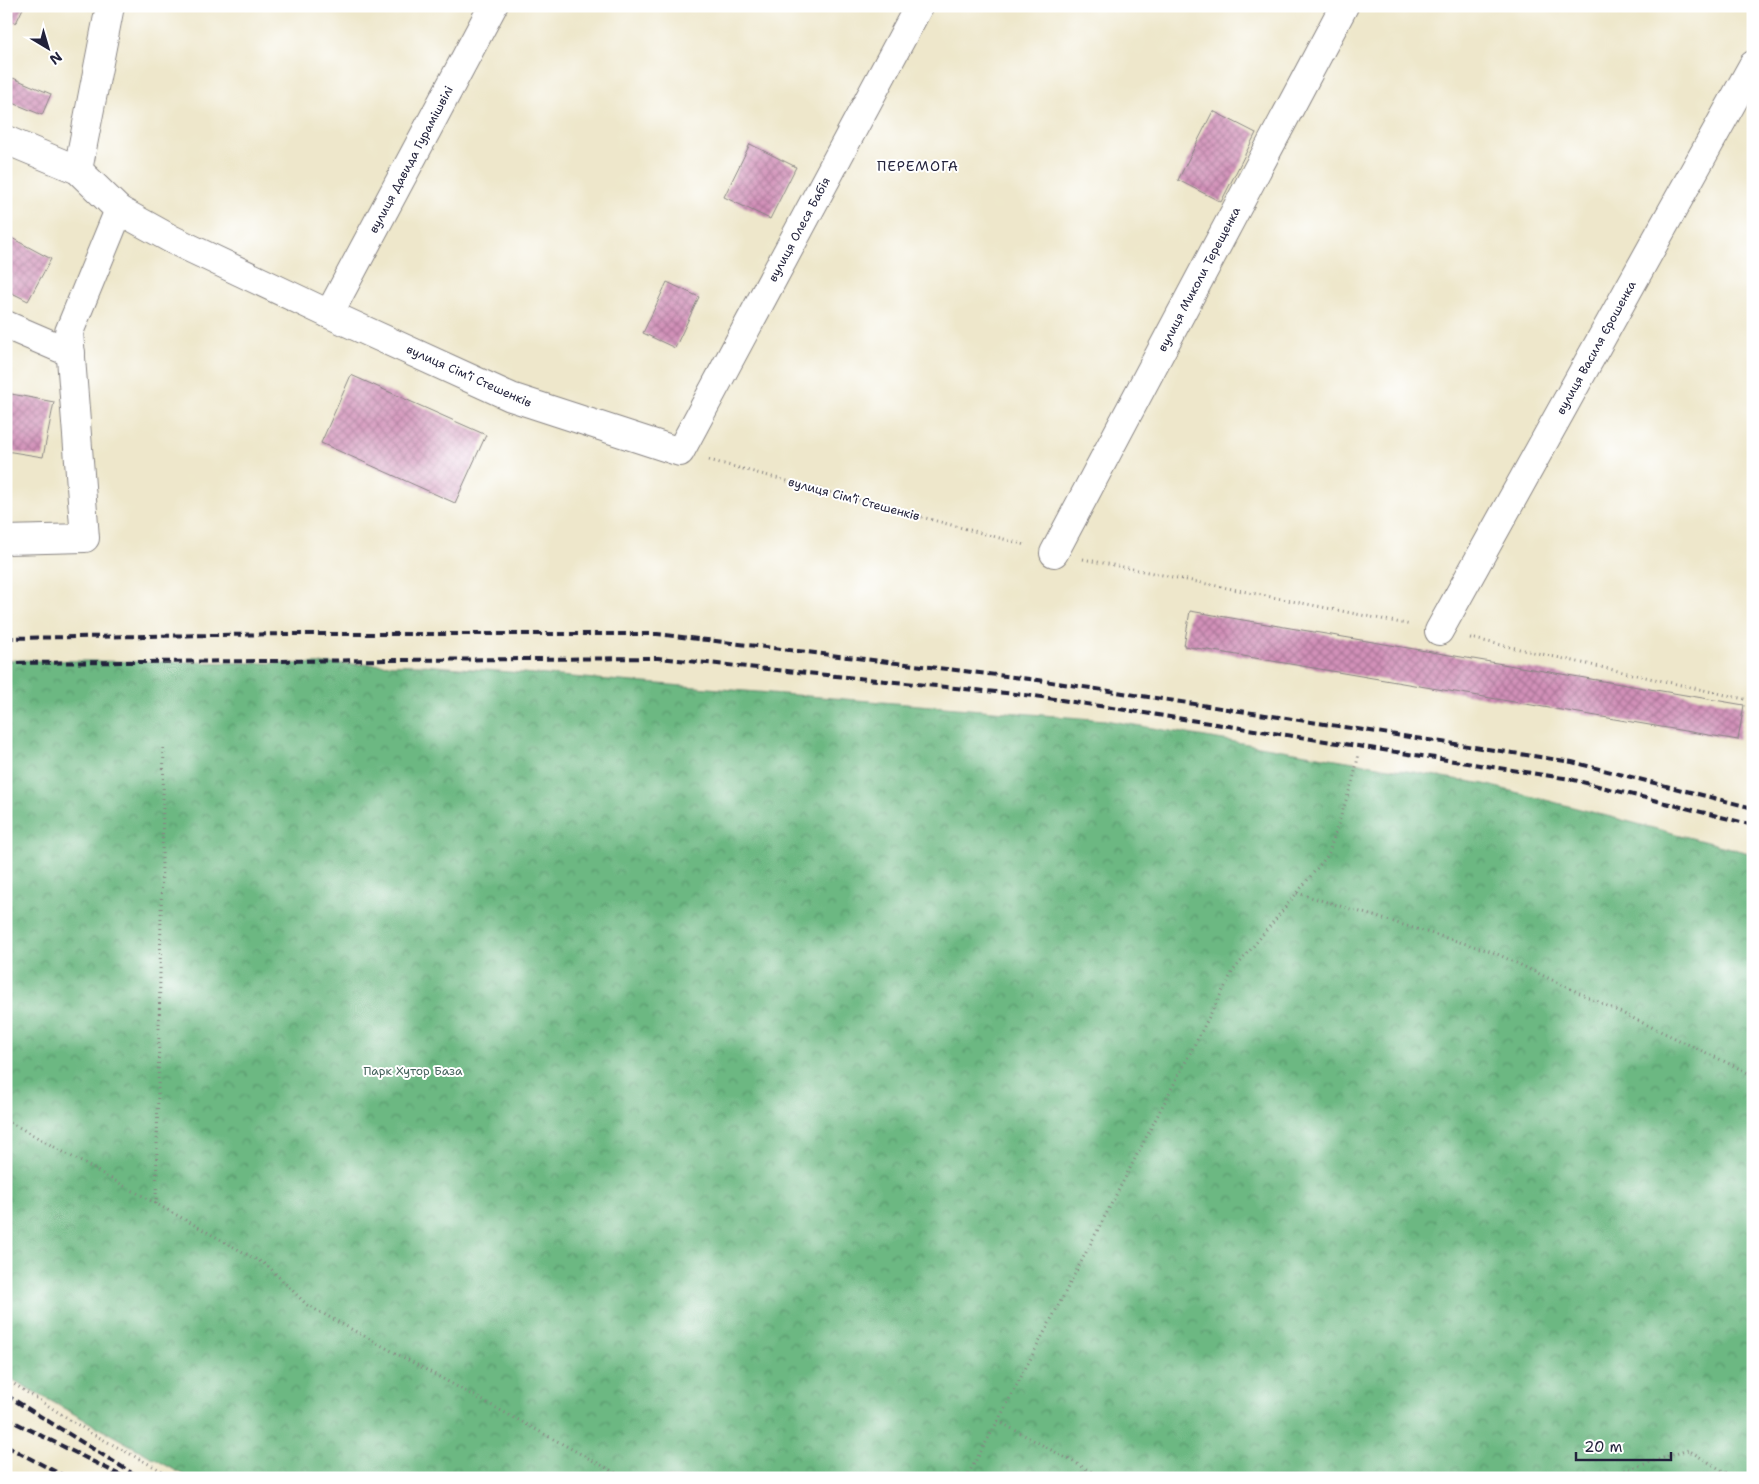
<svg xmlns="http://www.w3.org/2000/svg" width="1759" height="1484" font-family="'Shantell Sans',sans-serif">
	<defs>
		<pattern id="forest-crowns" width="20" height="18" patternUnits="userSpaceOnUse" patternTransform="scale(1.25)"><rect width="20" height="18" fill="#6cb882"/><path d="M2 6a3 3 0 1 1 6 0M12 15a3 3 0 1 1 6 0" fill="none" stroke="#58956c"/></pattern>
		<pattern id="building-cross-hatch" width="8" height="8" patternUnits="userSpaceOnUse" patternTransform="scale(1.25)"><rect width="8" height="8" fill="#d190b8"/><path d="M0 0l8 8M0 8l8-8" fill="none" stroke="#a97597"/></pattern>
	</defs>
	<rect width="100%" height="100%" fill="#fff"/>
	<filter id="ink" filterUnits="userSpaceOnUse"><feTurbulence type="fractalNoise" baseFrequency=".02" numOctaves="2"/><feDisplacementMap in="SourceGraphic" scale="10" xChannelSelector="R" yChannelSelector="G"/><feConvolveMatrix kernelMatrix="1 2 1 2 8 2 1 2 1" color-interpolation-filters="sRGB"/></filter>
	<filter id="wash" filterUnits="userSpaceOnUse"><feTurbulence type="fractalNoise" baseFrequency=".0096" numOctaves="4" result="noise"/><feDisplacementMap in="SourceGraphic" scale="20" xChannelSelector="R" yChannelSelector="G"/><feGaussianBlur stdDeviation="1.12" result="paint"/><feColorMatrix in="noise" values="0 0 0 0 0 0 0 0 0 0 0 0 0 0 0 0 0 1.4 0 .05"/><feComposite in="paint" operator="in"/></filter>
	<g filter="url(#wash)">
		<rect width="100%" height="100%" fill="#eee7cb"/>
		<!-- forest -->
		<path fill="url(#forest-crowns)" stroke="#476d5e" d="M6 660 423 665 1105 720 1484 784 1753 854V1478H189L6 1376Z"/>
		<g id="blocks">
			<!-- building -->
			<g fill="url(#building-cross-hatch)">
				<path d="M6 6H24L16 23 6 19Z"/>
				<path d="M13 78 51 94 42 115 6 100V95Z"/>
				<path d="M1213 111 1256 133 1221 202 1178 180Z"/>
				<path d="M750 144 796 167 770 219 724 197Z"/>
				<path d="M6 235 51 259 28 301 6 290Z"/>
				<path d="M667 282 699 297 675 348 643 333Z"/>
				<path d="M351 375 486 435 455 503 321 443Z"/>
				<path d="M6 393 54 402 43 457 6 451Z"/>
				<path d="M1190 611 1744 705 1738 740 1184 646Z"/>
			</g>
		</g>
	</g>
	<g filter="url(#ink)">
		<use href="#blocks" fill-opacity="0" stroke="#888483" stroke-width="1"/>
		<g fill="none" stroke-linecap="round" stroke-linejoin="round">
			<!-- minor casing -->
			<g stroke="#888483" stroke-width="30">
				<g id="minor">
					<path id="s1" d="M6 140 78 170 119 210 173 240 329 314 511 397 680 452 919 6"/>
					<path d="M78 170 110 6"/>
					<path id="s2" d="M329 314 493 6"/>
					<path d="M6 325 71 353"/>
					<path d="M6 540 85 538 69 332 119 210"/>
					<path id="s3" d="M1054 553 1344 6"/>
					<path id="s4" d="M1439 631 1753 65"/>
				</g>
			</g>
			<!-- path -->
			<g stroke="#888483" stroke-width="3" stroke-dasharray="1 4" stroke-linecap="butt">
				<path d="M709 460 1026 545"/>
				<path d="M1083 559 1411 625"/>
				<path d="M1470 638 1753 701"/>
				<path d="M1297 893 1493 952 1753 1075"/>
				<path d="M6 1120 268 1266 307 1305 625 1478"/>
				<path d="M156 1204 164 744"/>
				<path d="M6 1379 91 1433 175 1478"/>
				<path d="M998 1421 1103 1478"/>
				<path d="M966 1478 998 1421 1233 971 1328 855 1354 776 1359 753"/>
				<path d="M1601 1478 1688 1450 1735 1478"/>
			</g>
			<!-- minor -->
			<use href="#minor" stroke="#fff" stroke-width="28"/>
			<!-- rail -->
			<g stroke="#22223b" stroke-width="4" stroke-dasharray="8 4" stroke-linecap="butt">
				<path d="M6 638 288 634H657L1038 680 1572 762 1753 808"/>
				<path d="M6 663 658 658 1035 696 1570 779 1753 825"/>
				<path d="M6 1395 140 1478"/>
				<path d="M6 1418 126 1478"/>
				<path d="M6 1446 68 1478"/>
			</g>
		</g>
	</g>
	<g text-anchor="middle" stroke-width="4" stroke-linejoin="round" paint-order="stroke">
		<!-- street labels -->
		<g font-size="12" fill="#22223b" stroke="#fff">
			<text dy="4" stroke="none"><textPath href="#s2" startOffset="175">вулиця Давида Гурамішвілі</textPath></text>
			<text dy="4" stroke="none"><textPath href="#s1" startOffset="1000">вулиця Олеся Бабія</textPath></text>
			<text dy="4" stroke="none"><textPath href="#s3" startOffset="310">вулиця Миколи Терещенка</textPath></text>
			<text dy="4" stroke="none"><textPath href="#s4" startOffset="324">вулиця Василя Єрошенка</textPath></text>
			<text transform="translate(469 376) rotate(24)" y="4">вулиця Сімʼї Стешенків</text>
			<text transform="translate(854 499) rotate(15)" y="4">вулиця Сімʼї Стешенків</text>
		</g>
		<!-- park labels -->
		<g font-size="12" fill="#45625c" stroke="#fff">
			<text x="413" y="1075">Парк Хутор База</text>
		</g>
		<!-- neighbourhood labels -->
		<g font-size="14" letter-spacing="1" fill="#22223b" stroke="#fff">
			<text x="918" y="171">ПЕРЕМОГА</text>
		</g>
	</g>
	<!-- margin -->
	<rect width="1759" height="1484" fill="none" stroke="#fff" stroke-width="25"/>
	<!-- north arrow -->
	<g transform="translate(48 48) rotate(142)" stroke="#ffffff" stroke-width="4" paint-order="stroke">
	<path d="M0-4L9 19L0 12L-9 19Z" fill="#22223b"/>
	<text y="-8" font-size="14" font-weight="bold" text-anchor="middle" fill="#22223b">N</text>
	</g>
	<!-- scale -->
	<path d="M1576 1452v8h95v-8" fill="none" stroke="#22223b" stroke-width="2.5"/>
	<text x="1584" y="1452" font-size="15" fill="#22223b" stroke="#ffffff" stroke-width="4" paint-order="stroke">20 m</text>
</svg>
